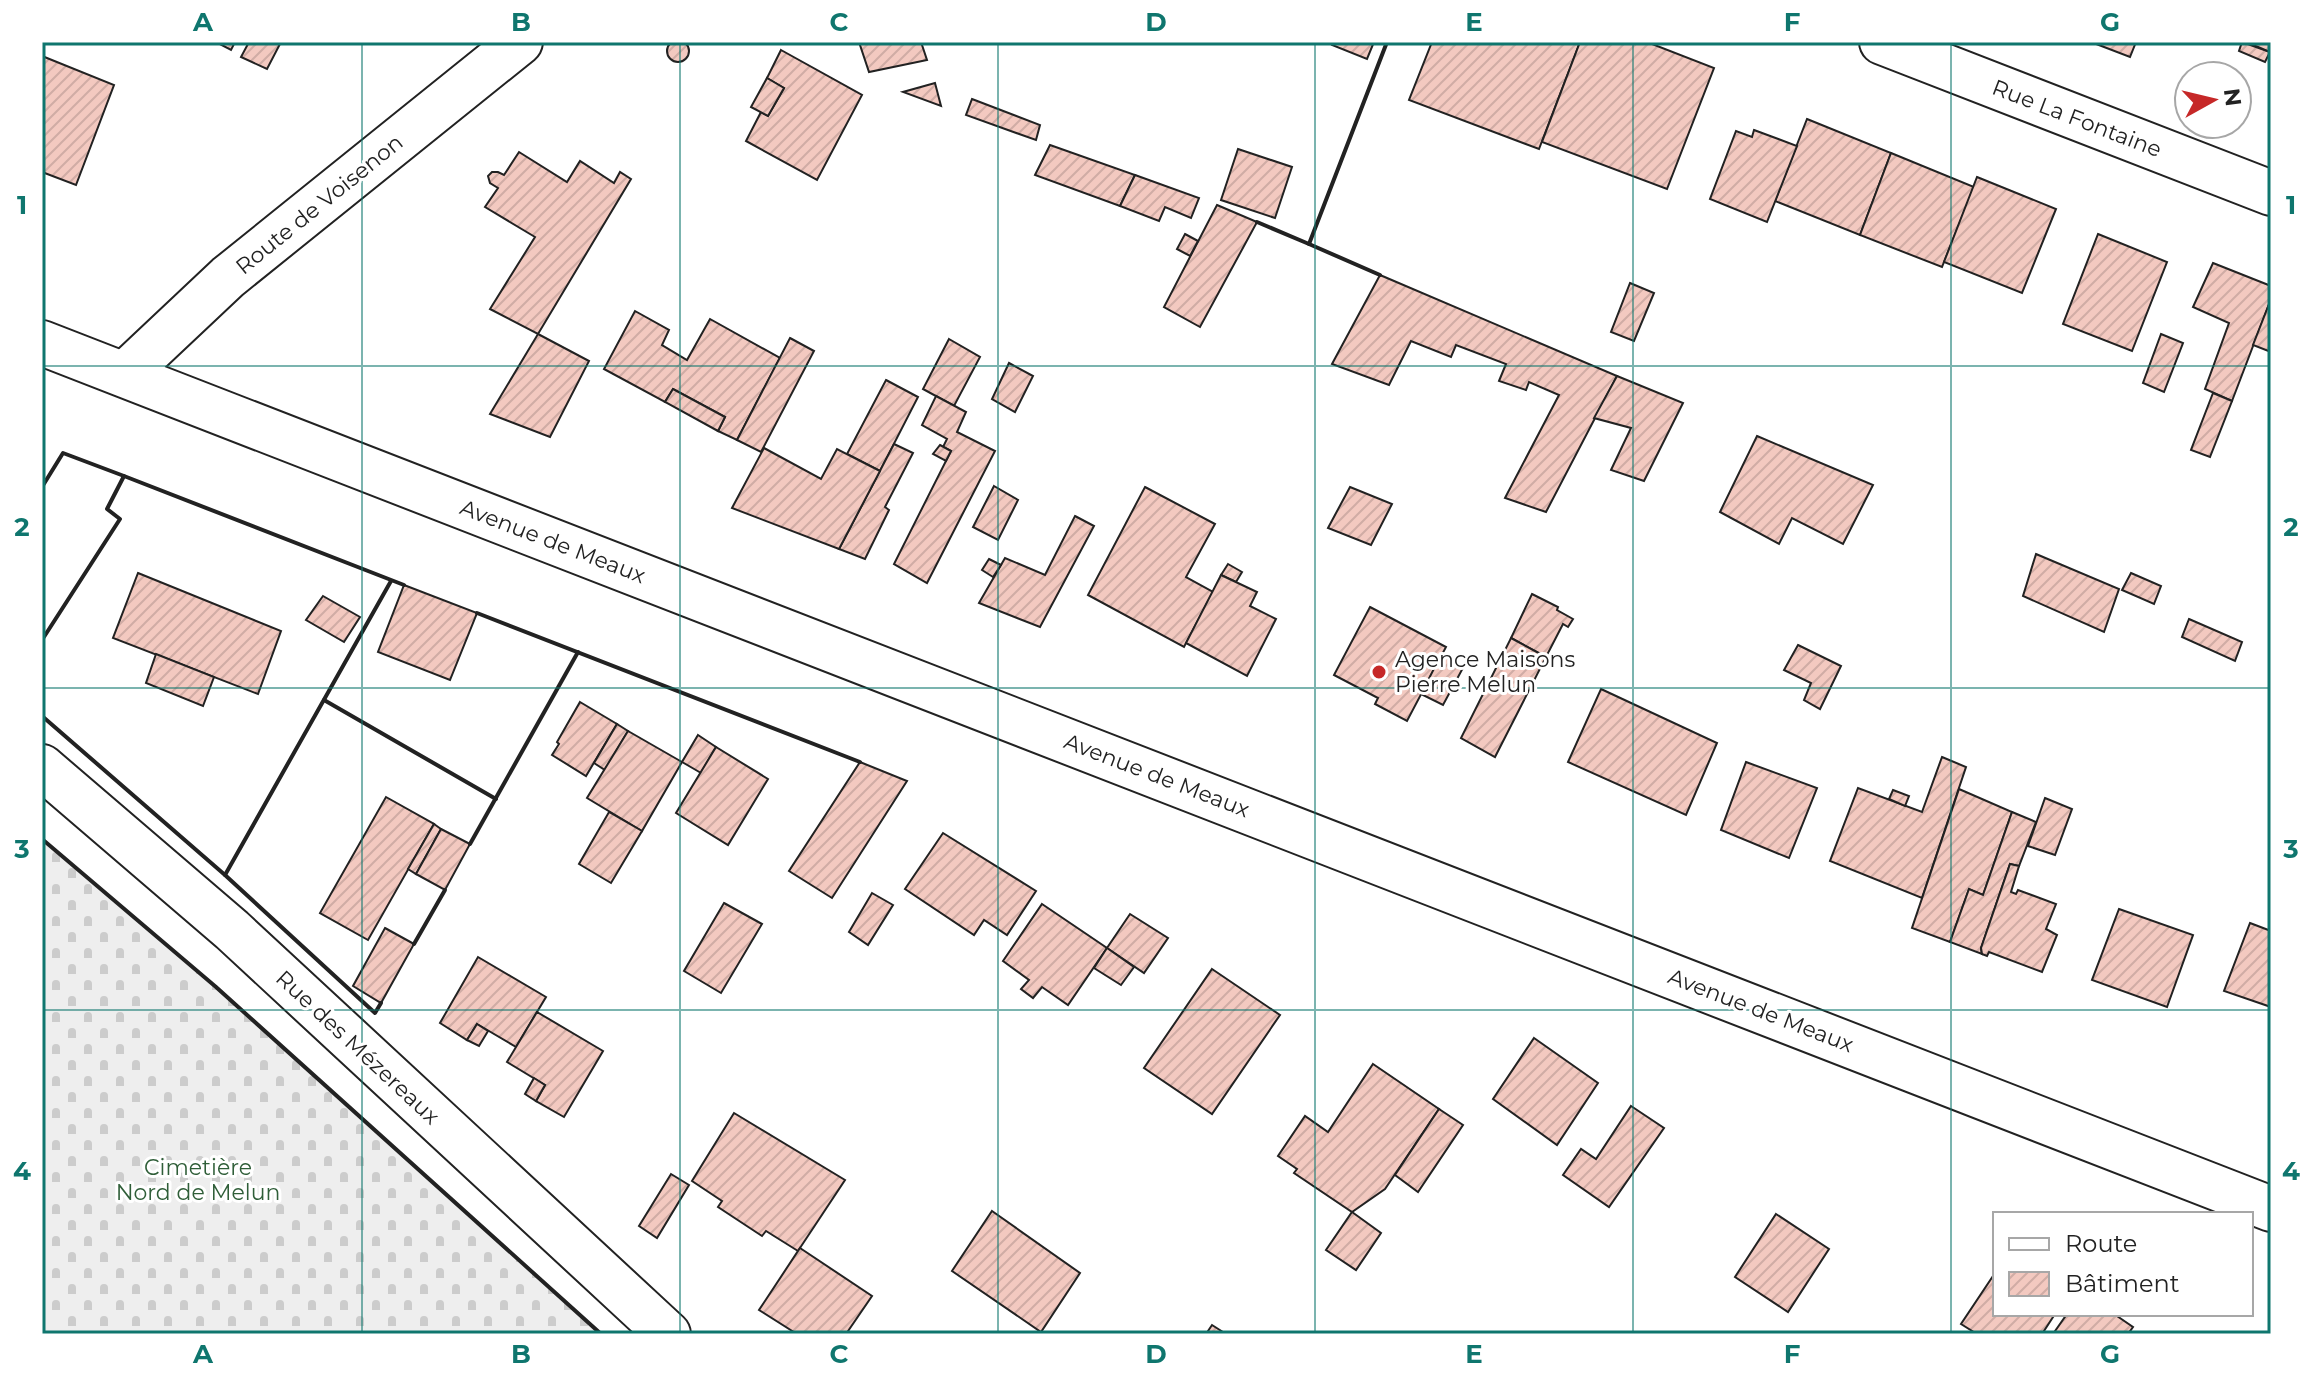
<svg xmlns="http://www.w3.org/2000/svg" width="2313" height="1376" font-family="Montserrat,sans-serif">
	<defs>
		<pattern id="cemetery-stones" width="16" height="16" patternUnits="userSpaceOnUse" patternTransform="scale(2)"><rect width="16" height="16" fill="#eee"/><path d="M2 7V4a2 2 0 0 1 4 0v3zM10 15v-3a2 2 0 0 1 4 0v3z" fill="#ccc"/></pattern>
		<pattern id="building-hatch" width="6" height="6" patternUnits="userSpaceOnUse" patternTransform="scale(2)"><rect width="6" height="6" fill="#f3c9c0"/><path d="M-1 1l2-2M0 6l6-6M5 7l2-2" fill="none" stroke="#d0aca5"/></pattern>
	</defs>
	<rect width="100%" height="100%" fill="#fff"/>
	<!-- cemetery -->
	<path fill="url(#cemetery-stones)" stroke="#6f6f6f" stroke-width="2" d="M42 839 216 987 601 1334H42Z"/>
	<!-- building -->
	<g fill="url(#building-hatch)" stroke="#222" stroke-width="2">
		<circle cx="678" cy="51" r="11"/>
		<path d="M216 42H235L231 50Z"/>
		<path d="M249 42H281L267 69 241 57Z"/>
		<path d="M859 42H921L927 60 869 72Z"/>
		<path d="M1333 42H1374L1367 59 1332 45Z"/>
		<path d="M1432 42H1580L1539 149 1409 100Z"/>
		<path d="M1580 42H1647L1714 68 1667 189 1542 142Z"/>
		<path d="M2091 42H2136L2130 57Z"/>
		<path d="M2242 42 2270 52 2265 62 2239 51Z"/>
		<path d="M2246 42H2271V49L2270 52Z"/>
		<path d="M781 50 862 95 817 180 746 141 761 112 768 116 784 88 767 78Z"/>
		<path d="M42 56 114 85 76 185 42 172Z"/>
		<path d="M767 78 784 88 768 116 751 107Z"/>
		<path d="M935 83 941 106 903 92Z"/>
		<path d="M972 99 1040 125 1036 140 966 115Z"/>
		<path d="M1807 119 1891 153 1860 235 1775 201Z"/>
		<path d="M1754 130 1797 146 1767 222 1710 199 1736 131 1752 137Z"/>
		<path d="M1050 145 1135 175 1120 206 1035 175Z"/>
		<path d="M1238 149 1292 167 1275 218 1221 200Z"/>
		<path d="M519 152 567 182 580 161 614 183 620 172 631 179 538 334 490 309 535 237 485 207 498 188 490 183 488 176 492 172H498L504 175Z"/>
		<path d="M1891 153 1974 187 1942 267 1860 235Z"/>
		<path d="M1135 175 1199 198 1191 218 1165 207 1159 221 1120 206Z"/>
		<path d="M1977 177 2056 209 2022 293 1944 262Z"/>
		<path d="M1217 205 1257 222 1200 327 1164 307Z"/>
		<path d="M1185 234 1198 241 1190 256 1177 249Z"/>
		<path d="M2098 234 2167 262 2132 351 2063 324Z"/>
		<path d="M2213 263 2271 286V299L2232 401 2205 389 2229 323 2193 307Z"/>
		<path d="M1380 275 1617 376 1546 512 1505 498 1559 395 1529 382 1526 390 1499 381 1506 364 1456 345 1451 357 1411 341 1389 385 1332 364Z"/>
		<path d="M1630 283 1654 293 1634 341 1611 332Z"/>
		<path d="M2271 299V352L2253 345Z"/>
		<path d="M635 311 669 330 662 345 687 360 710 319 780 358 737 440 718 431 725 417 673 389 665 402 604 369Z"/>
		<path d="M538 334 589 361 550 437 490 414Z"/>
		<path d="M2161 334 2183 343 2164 392 2143 383Z"/>
		<path d="M790 338 814 351 761 452 737 440Z"/>
		<path d="M949 339 980 357 954 406 923 389Z"/>
		<path d="M1009 363 1033 376 1015 412 992 399Z"/>
		<path d="M1617 376 1683 403 1644 481 1611 470 1631 428 1594 418Z"/>
		<path d="M886 380 918 397 880 471 847 454Z"/>
		<path d="M673 389 725 417 718 431 665 402Z"/>
		<path d="M2213 393 2232 401 2210 457 2191 450Z"/>
		<path d="M936 396 966 412 957 432 995 451 927 583 894 564 951 451 943 447 947 439 922 425Z"/>
		<path d="M1757 436 1873 485 1843 544 1792 518 1779 544 1720 512Z"/>
		<path d="M894 444 913 453 885 507 889 510 865 559 839 549Z"/>
		<path d="M940 445 951 451 946 461 933 454Z"/>
		<path d="M764 448 821 479 837 449 880 471 839 549 732 508Z"/>
		<path d="M994 486 1018 500 998 540 973 527Z"/>
		<path d="M1145 487 1215 524 1186 577 1213 592 1184 647 1088 595Z"/>
		<path d="M1350 487 1392 504 1371 545 1328 528Z"/>
		<path d="M1075 516 1094 526 1040 627 979 603 1005 558 1045 575Z"/>
		<path d="M2036 554 2119 589 2104 632 2023 596Z"/>
		<path d="M989 559 1001 565 993 577 982 570Z"/>
		<path d="M1228 564 1242 572 1236 582 1221 575Z"/>
		<path d="M138 573 281 631 258 694 113 638Z"/>
		<path d="M2131 573 2161 586 2154 604 2122 590Z"/>
		<path d="M1221 575 1257 592 1250 606 1276 619 1247 676 1186 643Z"/>
		<path d="M404 585 477 613 450 680 378 652Z"/>
		<path d="M1532 594 1558 607 1557 610 1573 619 1568 627 1563 624 1546 657 1511 638Z"/>
		<path d="M323 596 360 617 344 642 306 620Z"/>
		<path d="M1370 607 1446 647 1407 721 1375 704 1378 698 1334 675Z"/>
		<path d="M2189 619 2242 642 2235 661 2182 637Z"/>
		<path d="M1511 638 1546 657 1495 757 1461 738Z"/>
		<path d="M1798 645 1841 666 1820 709 1804 700 1811 683 1784 670Z"/>
		<path d="M156 654 214 677 203 706 146 683Z"/>
		<path d="M1441 655 1464 666 1443 705 1421 694Z"/>
		<path d="M1601 689 1717 743 1686 815 1568 762Z"/>
		<path d="M580 702 617 724 586 776 552 755 559 744 557 742Z"/>
		<path d="M617 724 628 731 605 770 594 763Z"/>
		<path d="M628 731 682 762 642 831 587 798Z"/>
		<path d="M698 735 716 747 701 773 682 762Z"/>
		<path d="M716 747 768 779 728 845 676 813Z"/>
		<path d="M1942 757 1966 767 1922 898 1830 861 1858 788 1922 812Z"/>
		<path d="M860 762 907 781 832 898 789 871Z"/>
		<path d="M1746 762 1817 788 1789 858 1721 830Z"/>
		<path d="M1959 789 2012 812 1983 895 1969 889 1950 942 1912 928Z"/>
		<path d="M1893 790 1909 796 1905 806 1889 799Z"/>
		<path d="M386 797 434 824 368 940 320 913Z"/>
		<path d="M2045 798 2072 809 2055 855 2028 846Z"/>
		<path d="M609 812 642 831 611 883 579 864Z"/>
		<path d="M2012 812 2036 822 2019 866 2010 864 1981 948 1982 954 1950 942 1969 889 1983 895Z"/>
		<path d="M434 824 441 829 416 874 408 869Z"/>
		<path d="M441 829 470 844 445 890 416 874Z"/>
		<path d="M943 833 1036 891 1007 935 984 920 974 935 905 889Z"/>
		<path d="M2010 864 2019 866 2011 892 2016 894 2018 890 2056 904 2046 929 2057 935 2042 972 1989 952 1987 956 1982 954 1981 948Z"/>
		<path d="M872 893 893 905 868 945 849 932Z"/>
		<path d="M724 903 762 924 721 993 684 971Z"/>
		<path d="M1042 904 1107 948 1068 1005 1042 987 1033 998 1021 989 1029 980 1003 961Z"/>
		<path d="M2119 909 2193 935 2167 1007 2092 980Z"/>
		<path d="M1130 914 1168 938 1144 973 1107 948Z"/>
		<path d="M2250 923 2271 931V1007L2224 991Z"/>
		<path d="M385 928 414 944 381 1003 353 986Z"/>
		<path d="M1107 948 1134 967 1121 985 1094 968Z"/>
		<path d="M478 957 546 997 516 1047 477 1024 467 1040 440 1023Z"/>
		<path d="M1212 969 1280 1015 1212 1114 1144 1068Z"/>
		<path d="M537 1012 603 1051 564 1117 536 1101 545 1085 507 1062Z"/>
		<path d="M477 1024 488 1031 479 1046 467 1040Z"/>
		<path d="M1534 1038 1598 1083 1557 1145 1493 1099Z"/>
		<path d="M1373 1064 1439 1109 1385 1189 1352 1212 1294 1173 1297 1169 1278 1156 1305 1116 1328 1132Z"/>
		<path d="M534 1078 545 1085 536 1101 525 1094Z"/>
		<path d="M1631 1106 1664 1128 1609 1207 1563 1175 1581 1149 1596 1159Z"/>
		<path d="M1439 1109 1463 1125 1418 1192 1395 1175Z"/>
		<path d="M734 1113 845 1180 798 1251 766 1231 762 1236 718 1207 722 1201 692 1181Z"/>
		<path d="M671 1174 689 1185 657 1238 639 1226Z"/>
		<path d="M992 1211 1080 1273 1041 1332 952 1271Z"/>
		<path d="M1352 1212 1381 1233 1356 1270 1326 1250Z"/>
		<path d="M1776 1214 1829 1249 1788 1312 1735 1277Z"/>
		<path d="M800 1248 872 1296 846 1334H797L759 1310Z"/>
		<path d="M1995 1273V1314H2055L2042 1334H1977L1961 1324Z"/>
		<path d="M2067 1314H2114L2133 1327 2128 1334H2053Z"/>
		<path d="M1212 1325 1226 1334H1206Z"/>
	</g>
	<g fill="none" stroke-linecap="round" stroke-linejoin="round">
		<!-- street casing -->
		<g stroke="#222" stroke-width="48">
			<g id="street">
				<path d="M1882 42 2271 193"/>
				<path d="M42 767 232 930 668 1334"/>
			</g>
		</g>
		<!-- secondary casing -->
		<g stroke="#222" stroke-width="48">
			<g id="secondary">
				<path d="M42 343 2271 1209"/>
				<path d="M125 374 228 277 520 42"/>
			</g>
		</g>
		<!-- street -->
		<use href="#street" stroke="#fff" stroke-width="44"/>
		<!-- secondary -->
		<use href="#secondary" stroke="#fff" stroke-width="44"/>
		<!-- wall -->
		<g stroke="#222" stroke-width="4">
			<path d="M1257 222 1309 244 1387 42"/>
			<path d="M1309 244 1380 275"/>
			<path d="M124 476 404 585"/>
			<path d="M42 487 63 453 124 476 107 509 120 519 42 640"/>
			<path d="M477 613 860 762"/>
			<path d="M324 700 496 799"/>
			<path d="M42 716 225 875 375 1013 381 1003"/>
			<path d="M42 839 216 987 601 1334"/>
			<path d="M470 844 578 652"/>
			<path d="M225 875 391 581"/>
			<path d="M414 944 445 890"/>
		</g>
	</g>
	<!-- grid -->
	<path fill="none" stroke="#0f766e" stroke-width="2" stroke-opacity="0.55" d="M362 42V1334M680 42V1334M998 42V1334M1315 42V1334M1633 42V1334M1951 42V1334M42 366H2271M42 688H2271M42 1010H2271"/>
	<!-- markers -->
	<circle fill="#c62828" stroke="#fff" stroke-width="3" cx="1379" cy="672" r="8"/>
	<g text-anchor="middle" stroke-width="6" stroke-linejoin="round" paint-order="stroke">
		<!-- street labels -->
		<g font-size="22" fill="#222" stroke="#fff">
			<text transform="translate(2077 118) rotate(21)" y="8">Rue La Fontaine</text>
			<text transform="translate(319 204) rotate(-39)" y="8">Route de Voisenon</text>
			<text transform="translate(553 541) rotate(21)" y="8">Avenue de Meaux</text>
			<text transform="translate(1157 775) rotate(21)" y="8">Avenue de Meaux</text>
			<text transform="translate(1761 1010) rotate(21)" y="8">Avenue de Meaux</text>
			<text transform="translate(358 1047) rotate(43)" y="8">Rue des Mézereaux</text>
		</g>
		<!-- poi labels -->
		<g font-size="22" fill="#222" stroke="#fff" text-anchor="start">
			<text x="1395" y="667">Agence Maisons<tspan x="1395" dy="25">Pierre Melun</tspan></text>
		</g>
		<!-- park labels -->
		<g font-size="22" fill="#2f5e38" stroke="#fff">
			<text x="198" y="1175">Cimetière<tspan x="198" dy="25">Nord de Melun</tspan></text>
		</g>
	</g>
	<!-- border -->
	<rect width="2313" height="1376" fill="none" stroke="#ffffff" stroke-width="88"/>
	<!-- legend -->
	<rect x="1993" y="1212" width="260" height="104" fill="#ffffff" stroke="#a7a7a7" stroke-width="2"/>
	<rect x="2009" y="1238" width="40" height="12" fill="#ffffff" stroke="#a7a7a7" stroke-width="2"/>
	<text x="2065" y="1252" font-size="24" fill="#222222">Route</text>
	<rect x="2009" y="1272" width="40" height="24" fill="url(#building-hatch)" stroke="#a7a7a7" stroke-width="2"/>
	<text x="2065" y="1292" font-size="24" fill="#222222">Bâtiment</text>
	<!-- north arrow -->
	<g transform="translate(2213 100) rotate(82)"><circle r="38" fill="#ffffff" stroke="#a7a7a7" stroke-width="2"/>
	<path d="M0-6L14 30L0 20L-14 30Z" fill="#c62828"/>
	<text y="-12" font-size="22" font-weight="bold" text-anchor="middle" fill="#222222">N</text>
	</g>
	<rect x="44" y="44" width="2225" height="1288" fill="none" stroke="#0f766e" stroke-width="3"/>
	<g font-size="26" text-anchor="middle" font-weight="bold" fill="#0f766e">
		<text x="203" y="31">A</text>
		<text x="521" y="31">B</text>
		<text x="839" y="31">C</text>
		<text x="1156" y="31">D</text>
		<text x="1474" y="31">E</text>
		<text x="1792" y="31">F</text>
		<text x="2110" y="31">G</text>
		<text x="22" y="214">1</text>
		<text x="2291" y="214">1</text>
		<text x="22" y="536">2</text>
		<text x="2291" y="536">2</text>
		<text x="22" y="858">3</text>
		<text x="2291" y="858">3</text>
		<text x="22" y="1180">4</text>
		<text x="2291" y="1180">4</text>
		<text x="203" y="1363">A</text>
		<text x="521" y="1363">B</text>
		<text x="839" y="1363">C</text>
		<text x="1156" y="1363">D</text>
		<text x="1474" y="1363">E</text>
		<text x="1792" y="1363">F</text>
		<text x="2110" y="1363">G</text>
	</g>
</svg>
